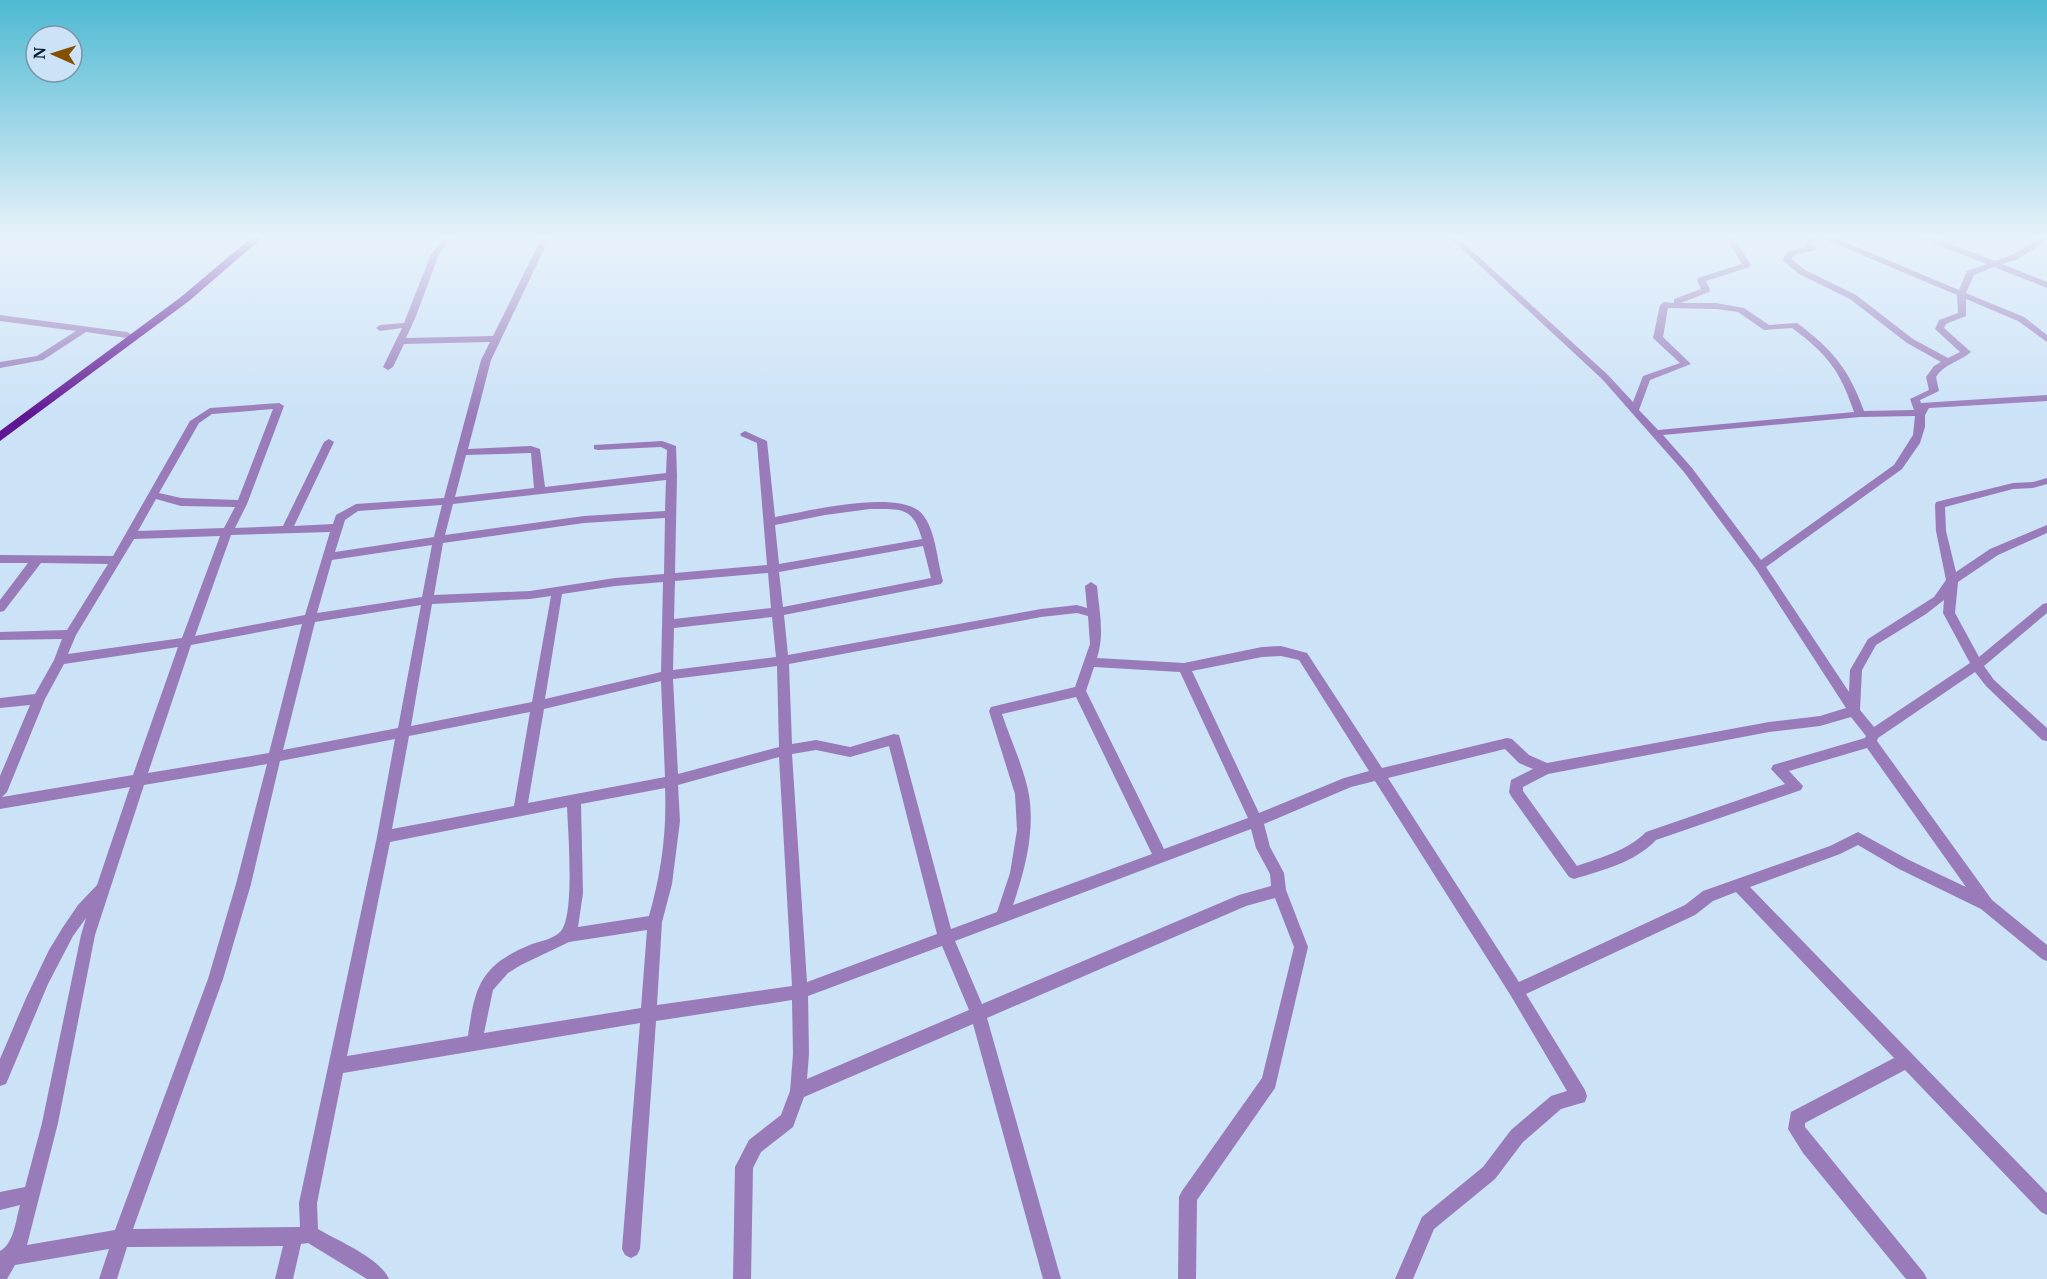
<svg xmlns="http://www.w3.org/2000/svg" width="2047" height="1279" font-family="'PT Serif',serif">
	<rect width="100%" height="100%" fill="#cbe2f7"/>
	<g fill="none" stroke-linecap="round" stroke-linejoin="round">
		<!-- minor -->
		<g fill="#997bba" fill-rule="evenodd">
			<path d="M445 237H453L439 254 416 316 406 338 493 336 542 237H550L491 360 468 449 531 446 540 449 545 487 666 473 667 450 661 447 598 450 594 449V445L662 441 676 446 677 476 675 573 767 565 757 443 741 436 740 434 745 431 767 441 775 517C805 512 902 487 923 515 936 532 937 560 943 581L941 584 784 615 788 655 1041 609 1077 605 1087 608 1085 586 1091 582 1097 586C1099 610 1105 634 1097 658L1184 663 1262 647 1281 646 1307 653 1382 768 1507 738 1512 739 1529 755 1547 763 1769 722 1820 716 1846 708 1756 569 1684 472 1602 379 1449 237H1457L1608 375 1633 402 1643 376 1680 363 1653 338 1660 305 1664 302 1674 303V299L1701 289 1697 280 1698 278 1742 264 1726 237H1734L1751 265 1750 267 1706 281 1710 290 1709 292 1681 303H1716L1744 308 1769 325 1797 323C1832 349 1849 369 1864 411L1914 410 1910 399 1929 390 1926 377 1934 366 1941 362 1907 343 1850 299 1799 274 1782 260 1788 251 1806 247 1803 244 1809 240 1808 237H1816L1817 241 1813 244 1817 248 1816 250 1794 255 1791 259 1805 270 1856 295 1913 339 1948 358 1960 352 1935 329 1939 320 1958 313 1957 295 1824 239 1823 237H1833L1959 290 1967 271 1987 264 1923 239 1922 237H1932L1995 261 2012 255 2042 237H2047V241L2018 259 2002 264 2047 282V288L1994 267 1974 275 1966 293 2024 317 2047 335V342L2018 321 1966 299V316L1946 324 1944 328 1971 352C1959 362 1944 364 1936 377L1939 391 1920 400 1921 403 2047 395V401L1929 408 1925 415V427L1920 443 1902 469 1766 567 1849 692 1850 670 1868 639 1934 597 1946 580 1936 531 1935 505 1936 502 2013 483 2033 482 2047 478V484L2033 488 2013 489 1945 507 1946 531 1956 572 1990 549 2047 525V533L1998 555 1958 582 1955 613 1979 657 2043 604 2047 603V613L1984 666 1994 680 2047 728V741L2042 740 1986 686 1975 672 1878 738 1877 741 1992 900 2047 945V961L2042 959 1981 909 1899 869 1858 845 1840 854 1750 887 2047 1193V1215L2041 1212 1905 1070 1805 1123V1127L1924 1273 1927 1279H1906L1803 1153 1788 1129 1791 1112 1894 1058 1736 892 1713 901 1695 915 1526 994 1585 1090 1587 1096 1585 1102 1561 1109 1523 1142 1495 1179 1434 1229 1413 1279H1395L1422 1217 1483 1167 1511 1130 1551 1096 1567 1091 1511 996 1375 781 1351 787 1264 824 1270 847 1284 873 1286 890 1308 947 1275 1088 1197 1200 1196 1279H1178L1179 1197 1182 1191 1262 1078 1294 947 1275 898 1246 906 987 1018 1061 1279H1043L973 1024 804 1097 793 1127 761 1152 753 1168 751 1279H733L735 1167 749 1140 781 1115 790 1091 793 1054 792 1000 656 1021 640 1249 637 1255 631 1258 625 1255 622 1249 640 1023 343 1073 317 1203 318 1229C338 1241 380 1258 389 1279H367L308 1243 301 1244 293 1279H275L283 1246 127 1247 117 1279H99L109 1249 15 1265 7 1279H0V1251C14 1244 16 1219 20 1205L0 1210V1192L25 1187 42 1123 81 935 86 918 73 936 48 984 6 1084 0 1086V1059L26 998 49 950 63 927 78 905 97 885 130 787 0 809V776L30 705 0 708V698L35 694 54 660 62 639 0 640V632L67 630 108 564 41 563 4 611 0 612V600L28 563H0V555L113 556 190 421 210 408 279 403 284 406 247 504 235 528 283 526 324 442 329 439 334 442 294 526 333 524 336 515 356 504 444 498 481 360 490 342 404 344 393 367 388 370 383 367 402 328 380 331 376 328 380 325 404 323 431 254ZM1668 308 1716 309 1738 312 1764 330 1792 328C1827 354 1840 370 1854 412L1658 430 1639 410 1650 380 1691 364 1663 337ZM273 409 238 500 181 498 159 493 199 423 212 414ZM1915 416 1913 435 1894 465 1761 560 1692 468 1663 435 1860 417ZM531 453 534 488 455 497 466 455ZM666 480 665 511 584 516 445 535 453 504ZM156 499 181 506 235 507 224 528 138 531ZM442 505 434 537 335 552 345 520 358 511ZM870 509C901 509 913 506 922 539L779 564 775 525 825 515ZM665 518 664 574 615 578 530 591 434 595 443 543 584 523ZM330 532 305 615 195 636 231 535ZM220 536 182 638 68 654 76 635 134 539ZM432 545 422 597 317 613 332 560ZM923 546 931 578 783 607 779 572ZM768 573 771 608 674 619 675 581ZM663 582 661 672 545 699 562 594 615 586ZM551 596 532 702 411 726 432 604 530 599ZM1944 600 1943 613 1970 663 1874 727 1860 710 1862 670 1876 645 1926 614ZM421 605 398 728 283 750 315 622ZM1077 613 1088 616 1090 644 1075 687 995 706 991 707 989 711 1015 794 1017 830 1010 873 997 912 951 929 899 735 894 734 850 747 816 740 792 744 789 664 1041 617ZM772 617 776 657 673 670 674 628ZM302 624 269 753 148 773 191 645ZM178 647 133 775 2 797 7 792 45 699 64 664ZM1281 656 1299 660 1369 771 1344 778 1259 813 1192 671 1262 657ZM777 666 779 747 678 774 673 679ZM1094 667 1180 672 1248 818 1164 849 1086 691ZM661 681 665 777 528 803 544 709ZM1076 697 1152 854 1013 905C1025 870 1035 832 1029 795 1025 771 1010 738 1002 714ZM530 712 514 806 392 829 409 736ZM1851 717 1866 736 1865 738 1773 765 1771 769 1785 784 1646 832C1627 851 1602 857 1577 866L1523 791V787L1548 774 1769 732 1820 726ZM395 739 377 837 299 1203 300 1227 133 1229 223 979 251 884 280 761ZM889 746 937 934 807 982 792 754 816 750 850 757ZM1867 748 1966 887 1909 860 1858 832 1830 846 1703 891 1685 905 1519 982 1388 778 1505 749 1519 763 1533 769 1511 780 1509 792 1511 796 1569 877 1574 879C1603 870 1634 863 1656 840L1801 790 1803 786 1789 771ZM779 757 792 986 657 1005 662 922 672 884 680 821 678 785ZM267 764 236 884 208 979 115 1230 27 1245 58 1123 95 935 144 785ZM665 788C667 832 661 874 649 916L578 927 583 893 581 804ZM567 807C568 831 575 914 561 931 554 939 541 941 532 944 481 965 475 985 468 1036L347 1056 390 842ZM1251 829 1256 848 1270 874 1271 886 1239 895 982 1004 955 941ZM647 930 641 1008 484 1033 493 990 508 973 521 965 569 942ZM942 946 969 1010 807 1079 809 1054 808 996Z"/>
			<path d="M0 315 127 332 132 335 127 338 86 332 43 360 0 368V362L37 356 76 331 0 321Z"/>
		</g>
		<!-- primary -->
		<path fill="#601593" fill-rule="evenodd" d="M252 237H263L189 301 0 441V431L181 297Z"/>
	</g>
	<!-- sky -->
	<linearGradient id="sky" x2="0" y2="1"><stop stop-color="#4eb9d2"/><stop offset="0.57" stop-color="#e8f2fb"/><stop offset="1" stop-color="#e8f2fb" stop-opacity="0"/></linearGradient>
	<rect width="2047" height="416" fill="url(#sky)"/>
	<!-- north arrow -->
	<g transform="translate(54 54) rotate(273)"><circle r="28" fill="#cbe2f7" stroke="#7c94a8" stroke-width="1.5"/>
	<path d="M0-4.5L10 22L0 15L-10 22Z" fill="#864f00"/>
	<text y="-9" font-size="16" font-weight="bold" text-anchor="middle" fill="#061e31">N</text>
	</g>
</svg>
